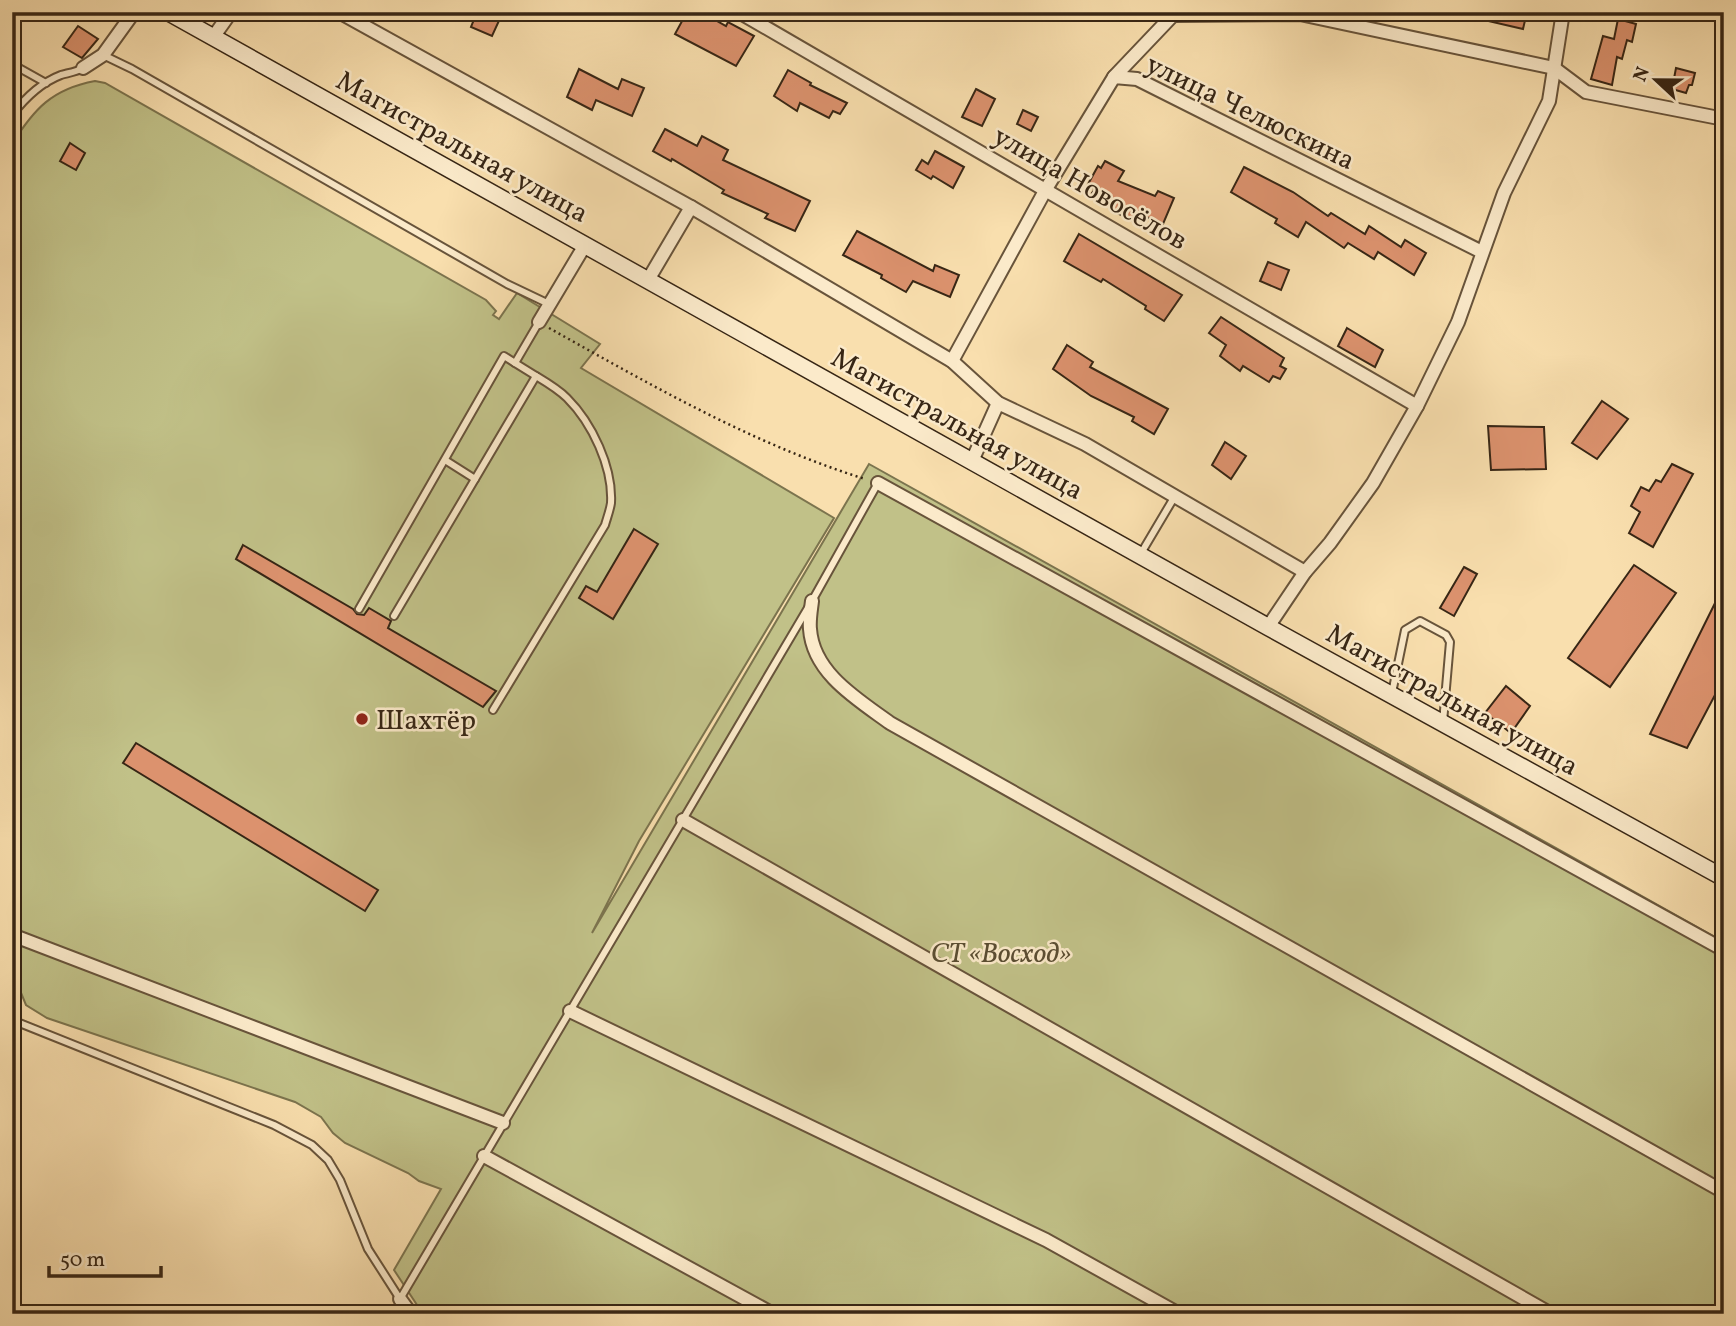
<svg xmlns="http://www.w3.org/2000/svg" width="1736" height="1326" font-family="Vollkorn,serif">
	<rect width="100%" height="100%" fill="#f9dfae"/>
	<filter id="stains"><feTurbulence type="fractalNoise" baseFrequency=".00286" numOctaves="4"/><feColorMatrix values="0 0 0 0 .2 0 0 0 0 .09 0 0 0 0 .02 0 0 0 .5 -.17"/></filter>
	<radialGradient id="worn" r=".72"><stop offset=".6" stop-color="#630" stop-opacity="0"/><stop offset="1" stop-color="#630" stop-opacity=".3"/></radialGradient>
	<!-- green -->
	<path fill="#c1c188" stroke="#7c744e" stroke-width="2" d="M95 81 105 83 486 300 496 311 493 315 499 319 517 293 600 344 581 368 834 518 639 841 592 933 869 464 1724 942V1314H423L394 1270 441 1189 419 1181 408 1173 345 1143 333 1133 321 1117 295 1102 47 1018 26 1005 12 971V144C34 109 52 89 95 81Z"/>
	<!-- building -->
	<g fill="#dc926e" stroke="#372615" stroke-width="2">
		<path d="M477 12H503L492 36 471 27Z"/>
		<path d="M687 12H701L726 26 728 22 754 36 736 66 675 34Z"/>
		<path d="M1471 12H1527L1523 29 1471 17Z"/>
		<path d="M1618 19 1636 24 1632 42 1627 40 1622 59 1617 57 1612 85 1591 79 1603 36 1614 39Z"/>
		<path d="M78 26 98 39 82 58 63 47Z"/>
		<path d="M1676 68 1695 73 1692 85H1689L1686 93 1672 89Z"/>
		<path d="M579 69 618 89 622 79 644 88 632 116 596 100 592 110 567 97Z"/>
		<path d="M788 70 811 83 810 85 847 103 840 114 833 111 829 118 800 103 797 111 774 96Z"/>
		<path d="M976 89 995 99 982 126 962 117Z"/>
		<path d="M1023 110 1038 117 1031 131 1017 124Z"/>
		<path d="M665 129 697 146 702 136 728 150 723 160 810 201 795 231 765 218 768 214 722 193 724 190 672 159 671 161 653 151Z"/>
		<path d="M70 143 85 153 76 170 60 161Z"/>
		<path d="M935 151 964 167 953 188 933 176 931 179 916 170 922 160 928 164Z"/>
		<path d="M1105 161 1124 171 1118 181 1155 196 1158 191 1174 198 1163 224 1137 213 1133 221 1111 210 1114 204 1092 193 1095 189 1087 186 1098 166 1101 168Z"/>
		<path d="M1244 167 1293 192 1328 216 1331 213 1365 234 1369 226 1401 247 1405 240 1426 253 1414 275 1378 252 1374 259 1348 243 1344 248 1306 222 1298 237 1275 223 1277 219 1231 192Z"/>
		<path d="M857 231 933 271 935 265 959 275 950 297 913 281 906 292 881 278 882 275 843 255Z"/>
		<path d="M1079 234 1182 295 1164 321 1145 309 1146 306 1103 279 1101 282 1064 261Z"/>
		<path d="M1268 262 1289 270 1281 290 1260 281Z"/>
		<path d="M1221 317 1284 358 1280 366 1286 369 1280 379 1273 376 1269 382 1243 366 1240 371 1220 356 1226 345 1209 333Z"/>
		<path d="M1347 328 1383 350 1375 367 1338 346Z"/>
		<path d="M1067 345 1093 362 1090 367 1168 409 1154 434 1132 421 1134 417 1091 396 1053 369Z"/>
		<path d="M1602 401 1628 419 1597 459 1572 443Z"/>
		<path d="M1488 426 1544 427 1546 469 1491 470Z"/>
		<path d="M1225 442 1246 456 1231 479 1212 465Z"/>
		<path d="M1672 464 1693 474 1653 547 1629 533 1640 512 1631 506 1641 487 1649 491 1656 480 1661 482Z"/>
		<path d="M634 529 658 544 613 619 579 598 586 586 597 592Z"/>
		<path d="M243 545 353 609 357 614 364 615 369 608 391 621 388 628 496 691 483 707 236 559Z"/>
		<path d="M1634 565 1676 593 1610 687 1568 658Z"/>
		<path d="M1464 567 1477 574 1454 616 1440 608Z"/>
		<path d="M1724 585V678L1687 748 1650 734Z"/>
		<path d="M1506 686 1530 706 1511 733 1485 713Z"/>
		<path d="M136 743 378 890 365 911 123 763Z"/>
	</g>
	<g fill="none" stroke-linecap="round" stroke-linejoin="round">
		<!-- service casing -->
		<g stroke="#68543b" stroke-width="10">
			<g id="service">
				<path d="M1546 12 1562 20"/>
				<path d="M103 55 132 69 507 284 549 304"/>
				<path d="M12 64 46 83"/>
				<path d="M12 115C25 98 40 83 61 75 68 73 76 72 83 68"/>
				<path d="M445 460 475 479"/>
				<path d="M1140 555 1175 496"/>
				<path d="M359 609 504 356 515 363 539 322"/>
				<path d="M394 616 536 376 515 363"/>
				<path d="M1392 693 1405 630 1420 621 1446 635 1450 642 1443 722"/>
				<path d="M493 710 605 525C607 518 610 510 611 503 613 467 592 423 567 398 558 389 546 382 536 376"/>
				<path d="M12 1020 274 1125 312 1145 328 1160 340 1180 368 1249 400 1299 812 601 878 483"/>
			</g>
		</g>
		<!-- minor casing -->
		<g stroke="#68543b" stroke-width="16">
			<g id="minor">
				<path d="M339 12 691 207 952 361 998 403 1085 444 1305 572"/>
				<path d="M739 12 1417 406"/>
				<path d="M1167 12 1173 15 1300 14 1554 68 1586 92 1724 119"/>
				<path d="M214 36 231 12"/>
				<path d="M83 68 103 55 134 12"/>
				<path d="M1114 77 1173 15"/>
				<path d="M648 280 691 207"/>
				<path d="M539 322 585 245"/>
				<path d="M952 361 1046 189 1114 77 1137 79 1482 252"/>
				<path d="M972 461 998 403"/>
				<path d="M878 483 1724 950"/>
				<path d="M812 601C811 610 809 620 810 629 813 673 857 699 890 723L1724 1192"/>
				<path d="M1268 627 1305 572 1330 543 1373 483 1417 406 1458 322 1504 193 1549 101 1563 12"/>
				<path d="M683 820 1551 1314"/>
				<path d="M12 935 503 1123"/>
				<path d="M570 1011 1046 1240 1179 1314"/>
				<path d="M484 1156 773 1314"/>
				<path d="M400 1299 411 1314"/>
			</g>
		</g>
		<!-- secondary casing -->
		<g stroke="#372615" stroke-width="19">
			<path id="secondary" d="M168 12 1268 627 1724 878"/>
		</g>
		<!-- path -->
		<path stroke="#372615" stroke-width="2.5" stroke-dasharray="2 3.5" stroke-linecap="butt" d="M549 328C651 385 753 444 865 479"/>
		<!-- service -->
		<use href="#service" stroke="#fbeaca" stroke-width="6"/>
		<!-- minor -->
		<use href="#minor" stroke="#fbeaca" stroke-width="12"/>
		<!-- secondary -->
		<use href="#secondary" stroke="#fbeaca" stroke-width="16"/>
	</g>
	<!-- markers -->
	<circle fill="#8f2418" stroke="#fbeaca" stroke-width="2.5" cx="362" cy="719" r="7"/>
	<g text-anchor="middle" stroke-width="5" stroke-linejoin="round" paint-order="stroke">
		<!-- street labels -->
		<g font-size="28" fill="#372615" stroke="#fbeaca">
			<text transform="translate(1251 111) rotate(26)" y="10">улица Челюскина</text>
			<text transform="translate(463 146) rotate(29)" y="10">Магистральная улица</text>
			<text transform="translate(1091 187) rotate(30)" y="10">улица Новосёлов</text>
			<text transform="translate(958 423) rotate(29)" y="10">Магистральная улица</text>
			<text transform="translate(1453 699) rotate(29)" y="10">Магистральная улица</text>
		</g>
		<!-- poi labels -->
		<g font-size="28" fill="#372615" stroke="#fbeaca" text-anchor="start">
			<text x="376" y="729">Шахтёр</text>
		</g>
		<!-- park labels -->
		<g font-size="28" font-style="italic" fill="#5a4d32" stroke="#fbeaca">
			<text x="1001" y="962">СТ «Восход»</text>
		</g>
	</g>
	<!-- margin -->
	<rect width="1736" height="1326" fill="none" stroke="#f9dfae" stroke-width="42"/>
	<rect x="14" y="14" width="1708" height="1298" fill="none" stroke="#372615" stroke-width="3.5"/>
	<rect x="21" y="21" width="1694" height="1284" fill="none" stroke="#372615" stroke-width="2"/>
	<!-- north arrow -->
	<g transform="translate(1656 80) rotate(292)" stroke="#fbeaca" stroke-width="5" paint-order="stroke">
	<path d="M0-5L12 26L0 18L-12 26Z" fill="#372615"/>
	<text y="-10" font-size="19" font-weight="bold" text-anchor="middle" fill="#372615">N</text>
	</g>
	<!-- scale -->
	<path d="M49 1266v10h112v-10" fill="none" stroke="#372615" stroke-width="3.5"/>
	<text x="60" y="1266" font-size="21" fill="#372615" stroke="#fbeaca" stroke-width="5" paint-order="stroke">50 m</text>
	<rect width="100%" height="100%" filter="url(#stains)"/>
	<rect width="100%" height="100%" fill="url(#worn)"/>
</svg>
